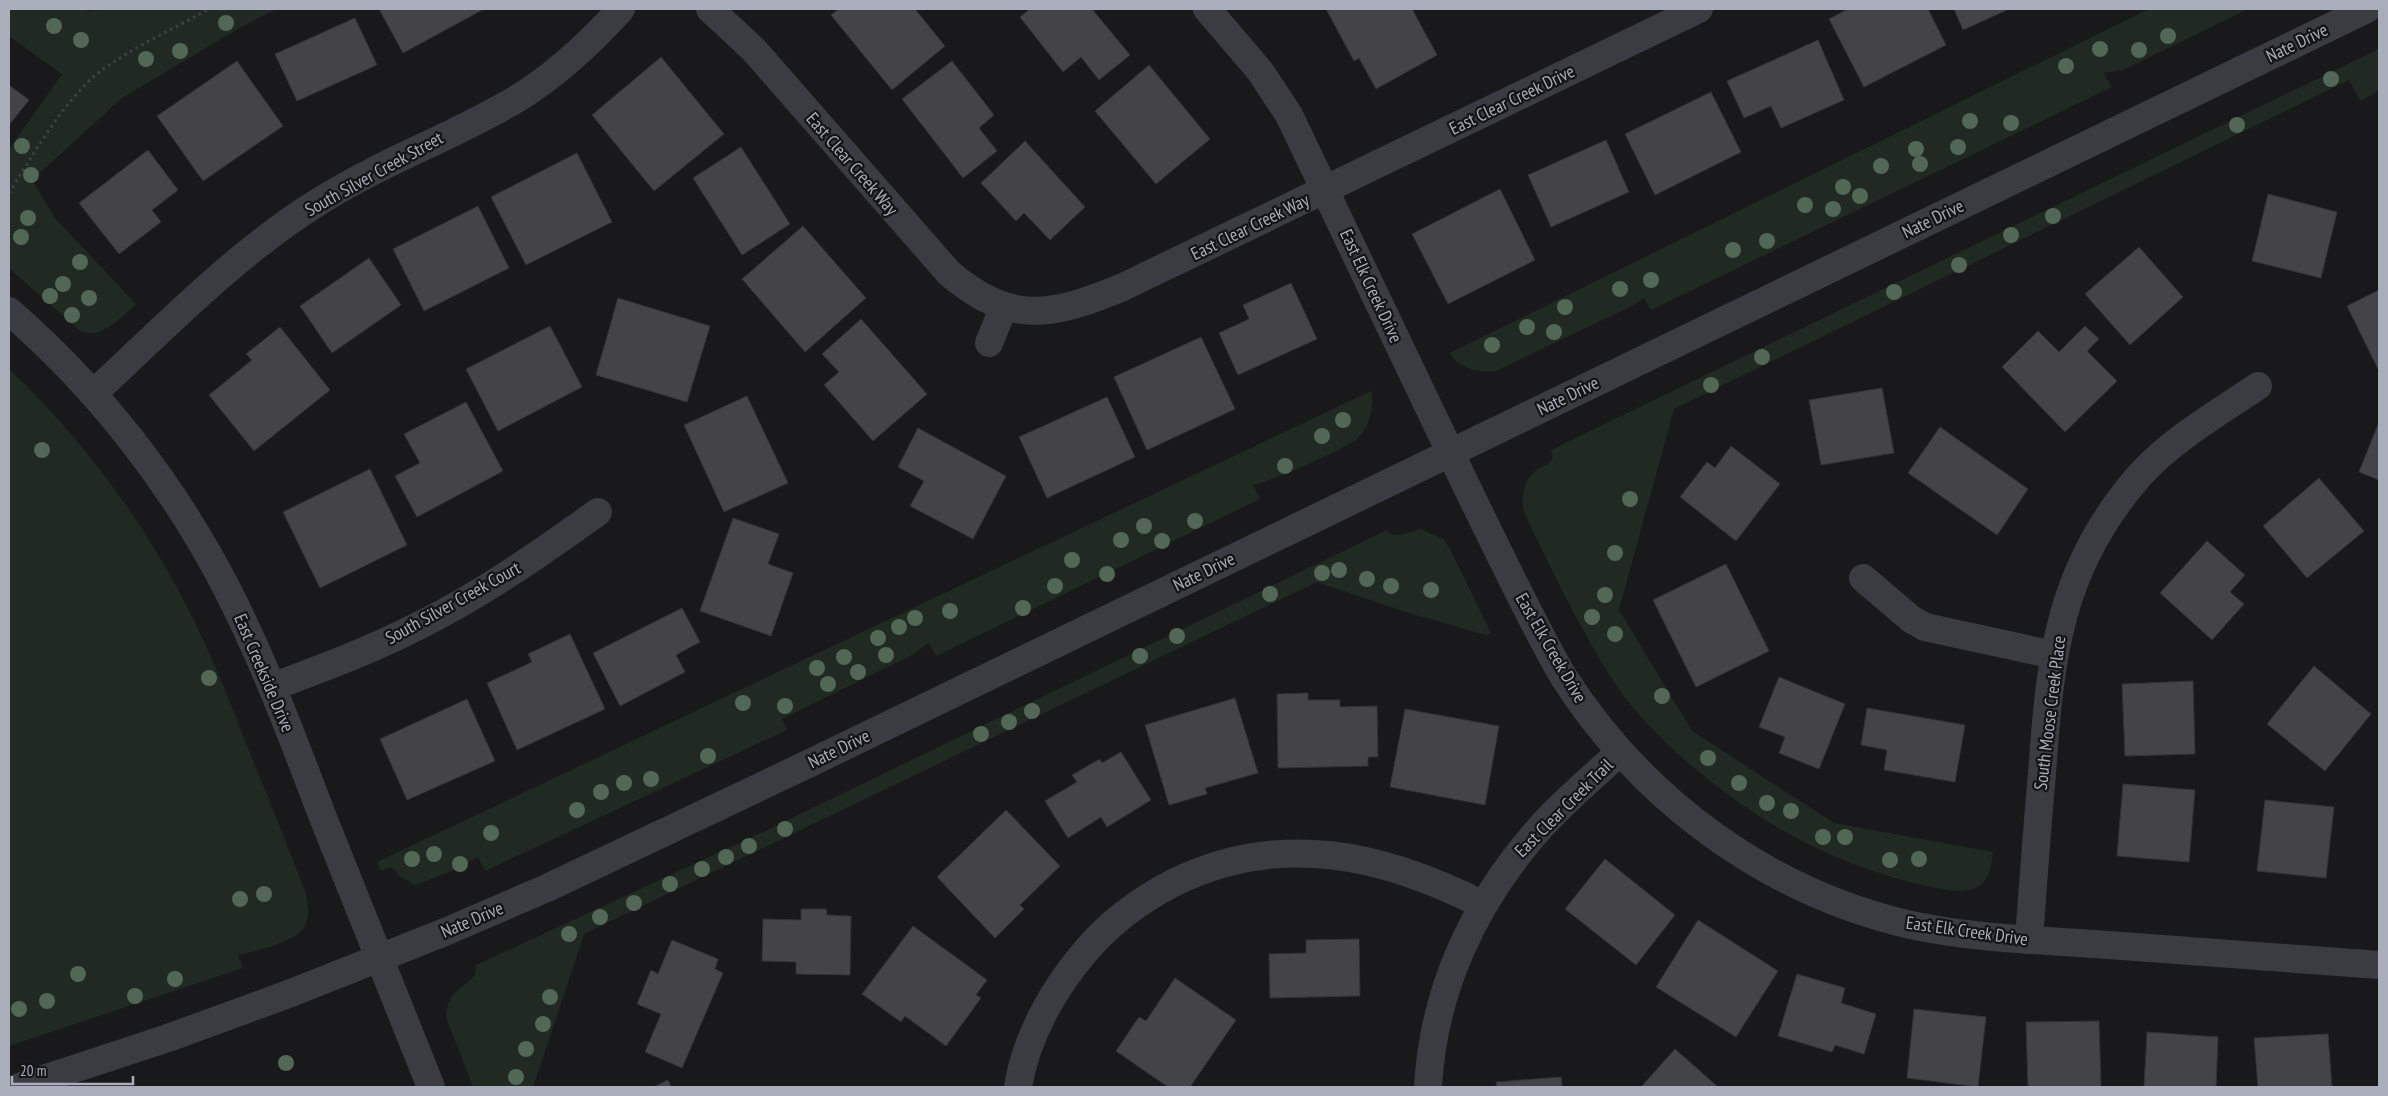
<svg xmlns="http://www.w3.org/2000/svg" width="2388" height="1096" font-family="'PT Sans Narrow',sans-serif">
	<rect width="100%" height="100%" fill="#19191b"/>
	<!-- green -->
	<g fill="#202a22">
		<path d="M9 9H88L87 12 103 9H276L236 30 122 98 32 180 55 218 136 304C123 316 100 341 80 331L9 268V149L62 74 9 36Z"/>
		<path d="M2149 9H2248L2123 70 2104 73 2112 87 1651 310 1644 298 1632 306 1496 371C1479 373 1459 369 1450 353Z"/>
		<path d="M2379 49V88L2374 94 2360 101 2349 80 1674 409 1619 610 1692 731 1834 823 1993 852C1990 892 1971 895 1936 888 1835 867 1754 822 1677 753 1654 732 1631 708 1614 682 1579 628 1552 570 1524 512 1520 496 1524 478 1538 469 1545 465 1550 464 1553 456L1551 450Z"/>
		<path d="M9 369C75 432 131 504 175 584 203 634 225 689 246 743 266 793 287 843 306 894 308 905 310 919 304 928 294 942 254 952 238 955L243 968 9 1046Z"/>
		<path d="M1371 391C1375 405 1369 428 1358 438 1344 450 1272 481 1253 485L1260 499 936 656 929 643 912 655 782 719 787 730 485 871 478 857 460 868 415 885 399 876 392 867 381 871 377 862Z"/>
		<path d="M1421 529 1443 539 1450 549 1491 633 1486 635 1409 613 1317 582 584 934 533 1087H473L446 1017C447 993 461 990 475 975L476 965 765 831 1387 530C1395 541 1409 531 1421 529Z"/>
	</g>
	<!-- building -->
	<g fill="#434348" stroke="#333337">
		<path d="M379 9H484L403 53Z"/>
		<path d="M839 9H915L945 46 892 90 831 15Z"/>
		<path d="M1030 9H1092L1130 55 1099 80 1081 57 1063 72 1020 17Z"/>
		<path d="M1326 9H1412L1437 55 1376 89 1359 58 1354 61Z"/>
		<path d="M1848 9H1928L1946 45 1864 87 1829 19Z"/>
		<path d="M1954 9H2009L1963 30Z"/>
		<path d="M355 18 377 65 297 101 275 54Z"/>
		<path d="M1818 40 1844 100 1781 128 1771 106 1744 118 1727 81Z"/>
		<path d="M661 57 724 134 654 191 592 115Z"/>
		<path d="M237 61 283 126 203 181 157 116Z"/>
		<path d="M952 61 994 115 979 128 997 151 963 178 902 99Z"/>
		<path d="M1149 65 1210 139 1156 184 1095 111Z"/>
		<path d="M9 85 29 100 9 125Z"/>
		<path d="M1711 92 1741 152 1655 195 1625 134Z"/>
		<path d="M1606 140 1629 192 1551 227 1528 175Z"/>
		<path d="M1025 141 1085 207 1050 240 1024 213 1016 221 981 183Z"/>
		<path d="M741 147 790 224 742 255 693 178Z"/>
		<path d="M148 150 178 190 152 210 161 222 119 254 79 203Z"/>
		<path d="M577 153 612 222 526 265 491 197Z"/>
		<path d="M1500 189 1535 260 1448 304 1412 234Z"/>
		<path d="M2268 194 2337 212 2321 278 2252 261Z"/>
		<path d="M478 206 509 268 424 311 393 249Z"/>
		<path d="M803 226 866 298 805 352 742 279Z"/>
		<path d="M2139 247 2183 297 2130 345 2085 294Z"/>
		<path d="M369 258 401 305 332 353 300 306Z"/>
		<path d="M1291 283 1317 339 1238 375 1219 333 1249 319 1243 305Z"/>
		<path d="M2379 290V371L2347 306Z"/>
		<path d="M618 298 710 326 687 402 596 375Z"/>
		<path d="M861 319 927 394 873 441 824 385 839 372 822 354Z"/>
		<path d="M550 326 582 387 498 431 466 369Z"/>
		<path d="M2085 326 2099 339 2087 351 2117 381 2065 432 2002 367 2038 331 2059 352Z"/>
		<path d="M280 327 330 390 254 451 209 395 252 360 246 354Z"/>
		<path d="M1201 337 1235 409 1147 450 1114 377Z"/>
		<path d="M1882 388 1894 453 1821 465 1809 400Z"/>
		<path d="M747 396 788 483 724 512 684 425Z"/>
		<path d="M1107 397 1135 457 1047 498 1019 437Z"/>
		<path d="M466 402 503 471 417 517 395 476 420 463 404 434Z"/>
		<path d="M2379 422V480L2359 472Z"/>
		<path d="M1940 427 2028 489 1997 535 1908 473Z"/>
		<path d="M918 428 1006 476 973 539 910 506 924 481 898 467Z"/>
		<path d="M1731 446 1780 484 1736 541 1680 497 1707 462 1715 468Z"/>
		<path d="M370 469 407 545 320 588 283 512Z"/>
		<path d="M2319 478 2364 531 2307 578 2263 526Z"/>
		<path d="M733 518 779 534 768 564 793 573 771 636 700 611Z"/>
		<path d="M2207 541 2245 575 2230 592 2244 604 2212 640 2160 593Z"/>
		<path d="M1726 564 1769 651 1696 687 1653 600Z"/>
		<path d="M682 608 700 642 676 655 685 672 620 706 593 653Z"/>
		<path d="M570 634 605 709 517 750 487 683 532 662 528 654Z"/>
		<path d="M2314 666 2371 714 2325 771 2267 724Z"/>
		<path d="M1779 677 1845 704 1819 769 1779 753 1785 737 1759 727Z"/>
		<path d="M2193 681 2195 754 2125 756 2122 684Z"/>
		<path d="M1308 693V700H1340V707L1377 706 1378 757H1368V766L1278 768 1277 694Z"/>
		<path d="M1235 698 1258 773 1205 788 1207 794 1169 805 1145 725Z"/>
		<path d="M467 699 495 761 407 800 380 739Z"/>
		<path d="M1867 708 1965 725 1955 782 1884 770 1887 750 1861 745Z"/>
		<path d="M1405 709 1499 726 1485 805 1390 787Z"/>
		<path d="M1121 752 1151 800 1107 827 1101 817 1068 838 1045 801 1077 782 1072 775 1100 759 1102 763Z"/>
		<path d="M2123 784 2195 790 2189 862 2117 856Z"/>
		<path d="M2265 800 2334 807 2326 878 2257 871Z"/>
		<path d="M1006 810 1060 866 1020 905 1024 909 995 938 937 877Z"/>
		<path d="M1605 859 1675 915 1636 965 1565 909Z"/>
		<path d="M801 909H826L827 915 851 916 850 975 796 974V962L762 961 763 919 801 920Z"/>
		<path d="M1698 920 1778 971 1736 1037 1656 987Z"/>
		<path d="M913 926 987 980 976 995 981 998 946 1046 905 1016 901 1022 862 994Z"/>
		<path d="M1359 939 1360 996 1270 998 1269 954 1306 953V940Z"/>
		<path d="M672 940 718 959 715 969 723 973 682 1068 645 1052 661 1014 637 1004 651 970 658 974Z"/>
		<path d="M1797 974 1845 988 1841 1003 1876 1014 1864 1054 1835 1045 1832 1052 1778 1036Z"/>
		<path d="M1175 978 1236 1020 1190 1087H1168L1116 1051 1139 1017 1146 1021Z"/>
		<path d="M1914 1009 1986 1017 1978 1087 1907 1078Z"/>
		<path d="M2099 1021 2101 1087H2028L2026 1022Z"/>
		<path d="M2147 1032 2218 1037 2216 1087H2144Z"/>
		<path d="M2328 1034 2332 1087H2258L2254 1038Z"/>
		<path d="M1675 1049 1718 1087H1641Z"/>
		<path d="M1561 1077 1562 1087H1497L1496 1082Z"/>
		<path d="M668 1080 671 1087H654Z"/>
	</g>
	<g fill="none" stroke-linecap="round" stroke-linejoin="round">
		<!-- path -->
		<path stroke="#3f4147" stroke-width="3" stroke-dasharray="2.5 4" stroke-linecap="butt" d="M9 193C32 156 64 101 97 74 130 48 172 30 209 9"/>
		<!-- minor -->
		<g stroke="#3b3c42" stroke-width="28">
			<path d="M710 9 754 50 949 273C1011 326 1053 316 1123 287L1699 9"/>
			<path d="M1207 9 1260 71 1289 115C1344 228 1398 342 1452 456 1473 500 1494 543 1516 587 1531 617 1546 647 1563 676 1642 800 1767 892 1911 925 1971 938 2034 940 2095 944 2190 951 2285 958 2379 965"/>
			<path d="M9 311C98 388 173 484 227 589 265 663 294 742 324 820 359 909 395 998 431 1087"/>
			<path d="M989 343 1004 306"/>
			<path d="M93 394C165 327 236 253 320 201 382 162 452 137 515 100 555 76 590 43 621 9"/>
			<path d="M1863 578 1911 619 1925 627 2054 655"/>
			<path d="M272 687C323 668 374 649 422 624 484 593 542 552 598 512"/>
			<path d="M2029 940C2033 884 2037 829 2042 774 2050 657 2059 567 2140 475 2173 439 2218 413 2258 386"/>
			<path d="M1018 1087C1026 1038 1052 991 1084 953 1109 923 1140 900 1175 882 1280 831 1383 854 1483 905"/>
			<path d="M1428 1087C1433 993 1472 907 1533 836 1559 805 1591 779 1620 752"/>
		</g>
		<!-- tertiary -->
		<path stroke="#3b3c42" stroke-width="28" d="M19 1087 168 1038 291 993 445 932 547 888 808 764 2367 9"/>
	</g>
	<!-- trees -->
	<g fill="#526756">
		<circle cx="226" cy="23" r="8"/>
		<circle cx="54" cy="26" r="8"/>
		<circle cx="2168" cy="36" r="8"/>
		<circle cx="81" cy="40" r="8"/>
		<circle cx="2100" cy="49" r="8"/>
		<circle cx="2139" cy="50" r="8"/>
		<circle cx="180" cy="51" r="8"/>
		<circle cx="146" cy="59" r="8"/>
		<circle cx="2066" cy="66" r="8"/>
		<circle cx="2331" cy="79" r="8"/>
		<circle cx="1970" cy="121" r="8"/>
		<circle cx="2011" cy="123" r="8"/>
		<circle cx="2237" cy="125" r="8"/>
		<circle cx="22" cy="146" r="8"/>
		<circle cx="1958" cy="147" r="8"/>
		<circle cx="1916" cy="149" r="8"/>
		<circle cx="1920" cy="164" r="8"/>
		<circle cx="1881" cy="166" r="8"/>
		<circle cx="31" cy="175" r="8"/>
		<circle cx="1843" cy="187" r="8"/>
		<circle cx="1860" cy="196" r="8"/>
		<circle cx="1805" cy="205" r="8"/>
		<circle cx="1833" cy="209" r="8"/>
		<circle cx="2053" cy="216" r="8"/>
		<circle cx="28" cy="218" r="8"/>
		<circle cx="2011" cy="235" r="8"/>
		<circle cx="21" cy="237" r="8"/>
		<circle cx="1767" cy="241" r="8"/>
		<circle cx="1733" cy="250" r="8"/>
		<circle cx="80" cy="262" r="8"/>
		<circle cx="1959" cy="265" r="8"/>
		<circle cx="1651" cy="280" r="8"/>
		<circle cx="63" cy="284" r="8"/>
		<circle cx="1620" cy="289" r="8"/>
		<circle cx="1894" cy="292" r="8"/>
		<circle cx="50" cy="296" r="8"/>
		<circle cx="89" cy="298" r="8"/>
		<circle cx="1565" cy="307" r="8"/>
		<circle cx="72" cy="315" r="8"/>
		<circle cx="1527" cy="327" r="8"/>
		<circle cx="1554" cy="332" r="8"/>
		<circle cx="1492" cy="345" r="8"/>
		<circle cx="1762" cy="357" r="8"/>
		<circle cx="1711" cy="385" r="8"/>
		<circle cx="1343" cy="420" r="8"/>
		<circle cx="1322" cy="436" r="8"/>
		<circle cx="42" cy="450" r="8"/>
		<circle cx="1285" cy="466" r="8"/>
		<circle cx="1630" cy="499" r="8"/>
		<circle cx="1195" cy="521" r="8"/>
		<circle cx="1144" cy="526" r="8"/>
		<circle cx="1121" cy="540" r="8"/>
		<circle cx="1162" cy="541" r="8"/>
		<circle cx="1615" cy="553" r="8"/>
		<circle cx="1072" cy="560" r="8"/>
		<circle cx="1339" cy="570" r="8"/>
		<circle cx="1322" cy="573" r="8"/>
		<circle cx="1107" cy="574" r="8"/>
		<circle cx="1367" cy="579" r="8"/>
		<circle cx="1055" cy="586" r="8"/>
		<circle cx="1391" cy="586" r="8"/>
		<circle cx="1431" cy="590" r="8"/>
		<circle cx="1270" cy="594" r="8"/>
		<circle cx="1605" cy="595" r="8"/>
		<circle cx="1023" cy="608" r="8"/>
		<circle cx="950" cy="611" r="8"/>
		<circle cx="1592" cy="617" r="8"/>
		<circle cx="915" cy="618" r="8"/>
		<circle cx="899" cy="627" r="8"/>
		<circle cx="1615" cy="634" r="8"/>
		<circle cx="1177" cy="636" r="8"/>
		<circle cx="878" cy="638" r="8"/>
		<circle cx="886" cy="655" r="8"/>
		<circle cx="1140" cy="656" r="8"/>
		<circle cx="844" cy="657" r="8"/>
		<circle cx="817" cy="668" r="8"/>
		<circle cx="858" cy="672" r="8"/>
		<circle cx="209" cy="678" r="8"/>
		<circle cx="828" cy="684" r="8"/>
		<circle cx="1662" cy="696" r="8"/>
		<circle cx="743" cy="703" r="8"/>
		<circle cx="785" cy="706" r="8"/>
		<circle cx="1032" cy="711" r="8"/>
		<circle cx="1009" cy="722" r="8"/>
		<circle cx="981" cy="734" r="8"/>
		<circle cx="708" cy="756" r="8"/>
		<circle cx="1708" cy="758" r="8"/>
		<circle cx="651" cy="779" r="8"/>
		<circle cx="624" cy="783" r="8"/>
		<circle cx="1739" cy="783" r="8"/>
		<circle cx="601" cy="792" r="8"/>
		<circle cx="1767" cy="803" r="8"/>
		<circle cx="577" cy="810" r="8"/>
		<circle cx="1791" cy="811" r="8"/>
		<circle cx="785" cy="829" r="8"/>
		<circle cx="491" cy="833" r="8"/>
		<circle cx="1823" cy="837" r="8"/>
		<circle cx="1845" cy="837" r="8"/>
		<circle cx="749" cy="846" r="8"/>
		<circle cx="434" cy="854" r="8"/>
		<circle cx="726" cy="857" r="8"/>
		<circle cx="412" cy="859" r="8"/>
		<circle cx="1919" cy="859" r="8"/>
		<circle cx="1890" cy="860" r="8"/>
		<circle cx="460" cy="864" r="8"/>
		<circle cx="702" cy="869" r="8"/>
		<circle cx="670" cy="884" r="8"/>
		<circle cx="264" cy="894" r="8"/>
		<circle cx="240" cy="899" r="8"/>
		<circle cx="634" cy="903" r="8"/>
		<circle cx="600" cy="917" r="8"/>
		<circle cx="569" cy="934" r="8"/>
		<circle cx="78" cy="974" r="8"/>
		<circle cx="175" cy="979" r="8"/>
		<circle cx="135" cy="996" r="8"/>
		<circle cx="550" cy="997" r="8"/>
		<circle cx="47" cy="1001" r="8"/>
		<circle cx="19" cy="1009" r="8"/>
		<circle cx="543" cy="1024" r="8"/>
		<circle cx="526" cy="1049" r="8"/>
		<circle cx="286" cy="1063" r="8"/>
		<circle cx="516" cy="1077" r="8"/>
	</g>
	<g text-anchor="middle" stroke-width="4.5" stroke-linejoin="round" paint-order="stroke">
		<!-- street labels -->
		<g font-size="18" fill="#aaaebb" stroke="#141416">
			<text transform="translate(2297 43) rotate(-26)" y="6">Nate Drive</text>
			<text transform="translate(1512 100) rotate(-26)" y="6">East Clear Creek Drive</text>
			<text transform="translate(852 164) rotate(49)" y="6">East Clear Creek Way</text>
			<text transform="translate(374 174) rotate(-29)" y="6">South Silver Creek Street</text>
			<text transform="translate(1933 219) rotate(-26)" y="6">Nate Drive</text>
			<text transform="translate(1250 227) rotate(-26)" y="6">East Clear Creek Way</text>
			<text transform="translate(1371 286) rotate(65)" y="6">East Elk Creek Drive</text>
			<text transform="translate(1568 396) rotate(-26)" y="6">Nate Drive</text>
			<text transform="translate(1204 572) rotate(-26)" y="6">Nate Drive</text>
			<text transform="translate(453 603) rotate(-29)" y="6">South Silver Creek Court</text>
			<text transform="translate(1551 648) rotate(60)" y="6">East Elk Creek Drive</text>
			<text transform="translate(264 673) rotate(67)" y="6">East Creekside Drive</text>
			<text transform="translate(2050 713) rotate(-83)" y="6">South Moose Creek Place</text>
			<text transform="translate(839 749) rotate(-26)" y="6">Nate Drive</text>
			<text transform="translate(1564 808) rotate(-45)" y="6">East Clear Creek Trail</text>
			<text transform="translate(472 920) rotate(-23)" y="6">Nate Drive</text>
			<text transform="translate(1967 931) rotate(8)" y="6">East Elk Creek Drive</text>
		</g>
	</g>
	<!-- border -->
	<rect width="2388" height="1096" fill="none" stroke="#aaaebb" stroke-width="20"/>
	<!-- scale -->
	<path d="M12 1076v8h121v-8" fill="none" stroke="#aaaebb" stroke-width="2.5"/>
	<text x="20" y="1076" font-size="15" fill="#aaaebb" stroke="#141416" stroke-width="4" paint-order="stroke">20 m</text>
</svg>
